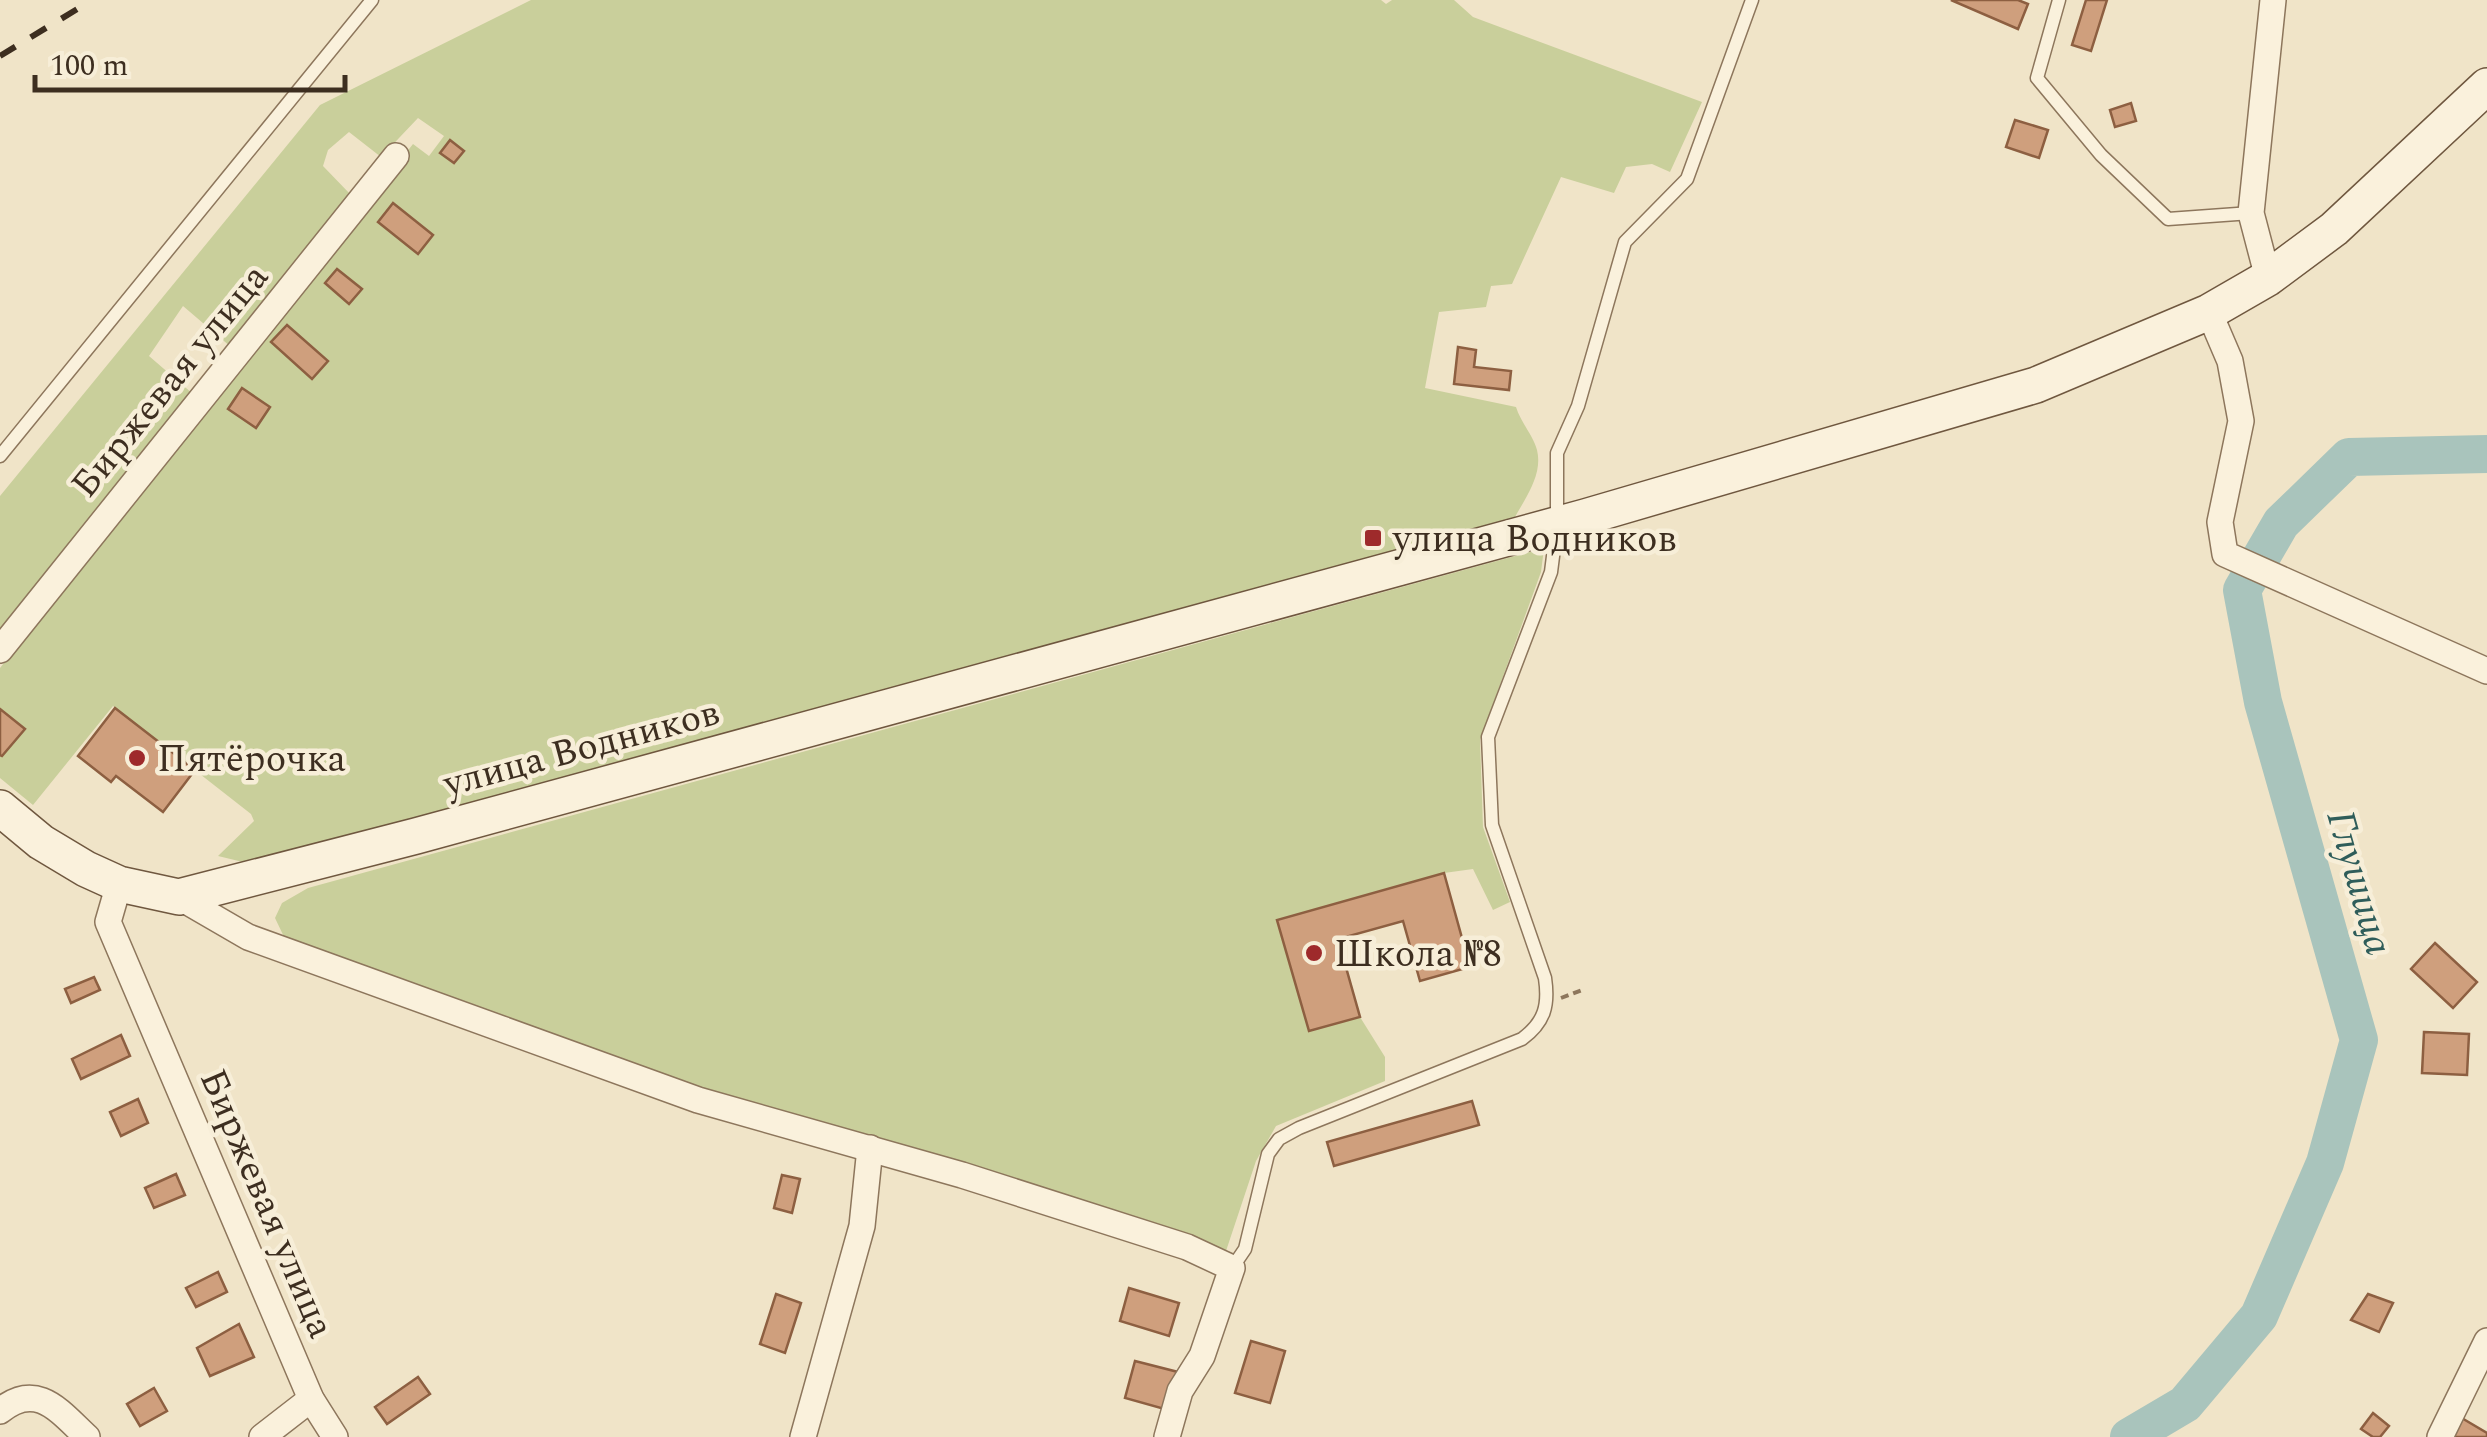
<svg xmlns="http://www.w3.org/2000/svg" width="2487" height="1437" font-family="Spectral,serif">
	<rect width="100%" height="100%" fill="#f0e4c8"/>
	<!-- green -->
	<g fill="#c9cf9b">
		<path d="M531 0H1381L1386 4 1392 0H1454L1473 17 1702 102 1670 172 1652 164 1626 167 1614 193 1561 177 1512 284 1491 286 1486 307 1439 312 1425 388 1516 407C1521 423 1533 435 1537 450 1543 474 1526 497 1515 517L281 857 247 863 218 856 254 821 251 814 113 706 33 805 0 778V668L413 144 429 156 444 136 418 118 381 157 349 132 328 150 323 166 351 195 231 347 183 306 149 356 193 394 0 637V496L320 105Z"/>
		<path d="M1544 548 1541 572 1480 740 1483 827 1510 902 1493 910 1473 869 1444 873 1278 920 1309 1031 1360 1017 1385 1057V1081L1276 1126 1256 1161 1224 1257 699 1090 286 941 275 918 282 903 308 888Z"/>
	</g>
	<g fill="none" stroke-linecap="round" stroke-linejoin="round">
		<!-- river -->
		<path stroke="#a9c4bc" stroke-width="38" d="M2129 1437 2185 1404 2259 1316 2325 1163 2359 1040 2263 702 2242 590 2281 523 2349 457 2487 454"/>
	</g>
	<!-- building -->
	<g fill="#cf9f7d" stroke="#8d5f41" stroke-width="2.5">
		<path d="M1951 0H2018L2028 4 2018 29Z"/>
		<path d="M2086 0H2107L2091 51 2072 45Z"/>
		<path d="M2131 103 2136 121 2115 127 2110 110Z"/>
		<path d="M2015 120 2048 130 2039 158 2006 147Z"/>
		<path d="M450 140 464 151 454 163 440 153Z"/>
		<path d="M393 203 433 235 418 254 378 222Z"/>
		<path d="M337 269 362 289 349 304 325 283Z"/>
		<path d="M287 325 328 361 312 379 271 342Z"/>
		<path d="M1458 347 1476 350 1474 367 1511 371 1509 390 1454 384Z"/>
		<path d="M242 388 270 407 256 428 228 409Z"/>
		<path d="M115 708 195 770 163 812 116 776 111 782 78 756Z"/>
		<path d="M0 709 25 729 2 756 0 755Z"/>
		<path d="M1444 873 1470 967 1420 981 1403 921 1338 939 1360 1017 1309 1031 1277 920Z"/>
		<path d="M2435 943 2477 982 2453 1008 2411 969Z"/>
		<path d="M94 977 100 990 71 1003 65 989Z"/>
		<path d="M2424 1032 2469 1034 2467 1075 2422 1073Z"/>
		<path d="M121 1035 130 1056 81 1079 72 1059Z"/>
		<path d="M138 1099 148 1123 121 1136 110 1112Z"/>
		<path d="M1472 1101 1479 1125 1334 1166 1327 1142Z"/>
		<path d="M176 1174 185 1195 154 1208 145 1188Z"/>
		<path d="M782 1175 800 1179 792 1213 774 1208Z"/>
		<path d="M218 1272 227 1292 196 1307 186 1288Z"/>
		<path d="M1129 1288 1179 1303 1169 1336 1120 1321Z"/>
		<path d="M776 1294 801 1303 785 1353 760 1344Z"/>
		<path d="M2368 1294 2393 1303 2379 1332 2351 1320Z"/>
		<path d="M239 1324 254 1357 210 1376 197 1348Z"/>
		<path d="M1251 1341 1285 1351 1270 1403 1235 1393Z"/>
		<path d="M1135 1361 1178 1372 1168 1410 1125 1398Z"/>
		<path d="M418 1377 430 1394 387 1424 375 1407Z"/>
		<path d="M154 1388 167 1411 140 1426 127 1404Z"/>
		<path d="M2373 1413 2389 1426 2380 1437H2373L2361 1429Z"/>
		<path d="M2460 1417 2487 1433V1437H2448Z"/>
	</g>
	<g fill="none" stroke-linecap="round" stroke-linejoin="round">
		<!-- service casing -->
		<g stroke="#8d765c" stroke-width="15">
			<g id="service">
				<path d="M2059 0 2037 78 2101 155 2168 219 2251 213"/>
				<path d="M0 456 372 0"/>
				<path d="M1232 1268 1245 1249 1268 1154 1279 1139 1299 1128 1522 1039C1545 1022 1549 1005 1545 978L1492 825 1488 737 1551 572 1557 525V453L1578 406 1625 242 1687 179 1752 0"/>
			</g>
		</g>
		<!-- minor casing -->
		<g stroke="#8d765c" stroke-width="28">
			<g id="minor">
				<path d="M2268 278 2251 213 2273 0"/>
				<path d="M2209 312 2230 361 2241 421 2220 522 2225 554 2487 671"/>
				<path d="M0 650 396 156"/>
				<path d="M119 884 108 922 311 1399 335 1437"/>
				<path d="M179 897 248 937 698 1100 962 1175 1187 1247 1232 1268 1202 1356 1180 1391 1167 1437"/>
				<path d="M0 1411C37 1380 60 1412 87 1437"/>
				<path d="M262 1437 311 1399"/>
				<path d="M803 1437 862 1226 870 1148"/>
				<path d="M2440 1437 2487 1341"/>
			</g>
		</g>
		<!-- secondary casing -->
		<g stroke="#6f573f" stroke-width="38">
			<path id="secondary" d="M0 808 41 842 86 869 119 884 179 897 416 836 1585 517 2036 385 2209 312 2268 278 2334 229 2487 86"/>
		</g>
		<!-- path -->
		<path stroke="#8d765c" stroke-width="4" stroke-dasharray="8 5" stroke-linecap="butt" d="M1561 998 1585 989"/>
		<!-- service -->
		<use href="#service" stroke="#faf1dc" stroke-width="12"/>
		<!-- minor -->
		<use href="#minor" stroke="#faf1dc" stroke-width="25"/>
		<!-- secondary -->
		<use href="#secondary" stroke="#faf1dc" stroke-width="35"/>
		<!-- rail -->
		<path stroke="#3d2e20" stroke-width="6" stroke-dasharray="18 18" stroke-linecap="butt" d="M0 56 92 0"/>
	</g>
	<!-- markers -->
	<g fill="#9e2a2b" stroke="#f7eed8" stroke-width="4">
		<rect x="1363" y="528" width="20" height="20" rx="5"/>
		<circle cx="137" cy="758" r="10"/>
		<circle cx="1314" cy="953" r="10"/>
	</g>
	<g text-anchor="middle" stroke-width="9" stroke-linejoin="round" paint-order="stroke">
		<!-- street labels -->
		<g font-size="38" fill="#3d2e20" stroke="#f7eed8">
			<text transform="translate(169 380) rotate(-51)" y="13">Биржевая улица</text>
			<text transform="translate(581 747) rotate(-15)" y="13">улица Водников</text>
			<text transform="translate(268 1203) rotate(67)" y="13">Биржевая улица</text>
		</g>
		<!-- poi labels -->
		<g font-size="38" fill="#3d2e20" stroke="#f7eed8" text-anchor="start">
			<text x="1393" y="551">улица Водников</text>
			<text x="157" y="771">Пятёрочка</text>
			<text x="1334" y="966">Школа №8</text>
		</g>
		<!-- water labels -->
		<g font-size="40" font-style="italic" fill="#2f5d5a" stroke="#f7eed8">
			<text transform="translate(2361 882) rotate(74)" y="14">Глушица</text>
		</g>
	</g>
	<!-- scale -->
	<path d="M35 75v15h310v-15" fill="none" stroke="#3d2e20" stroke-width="5"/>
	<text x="50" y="75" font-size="30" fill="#3d2e20" stroke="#f7eed8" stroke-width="8" paint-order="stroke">100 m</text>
</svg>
